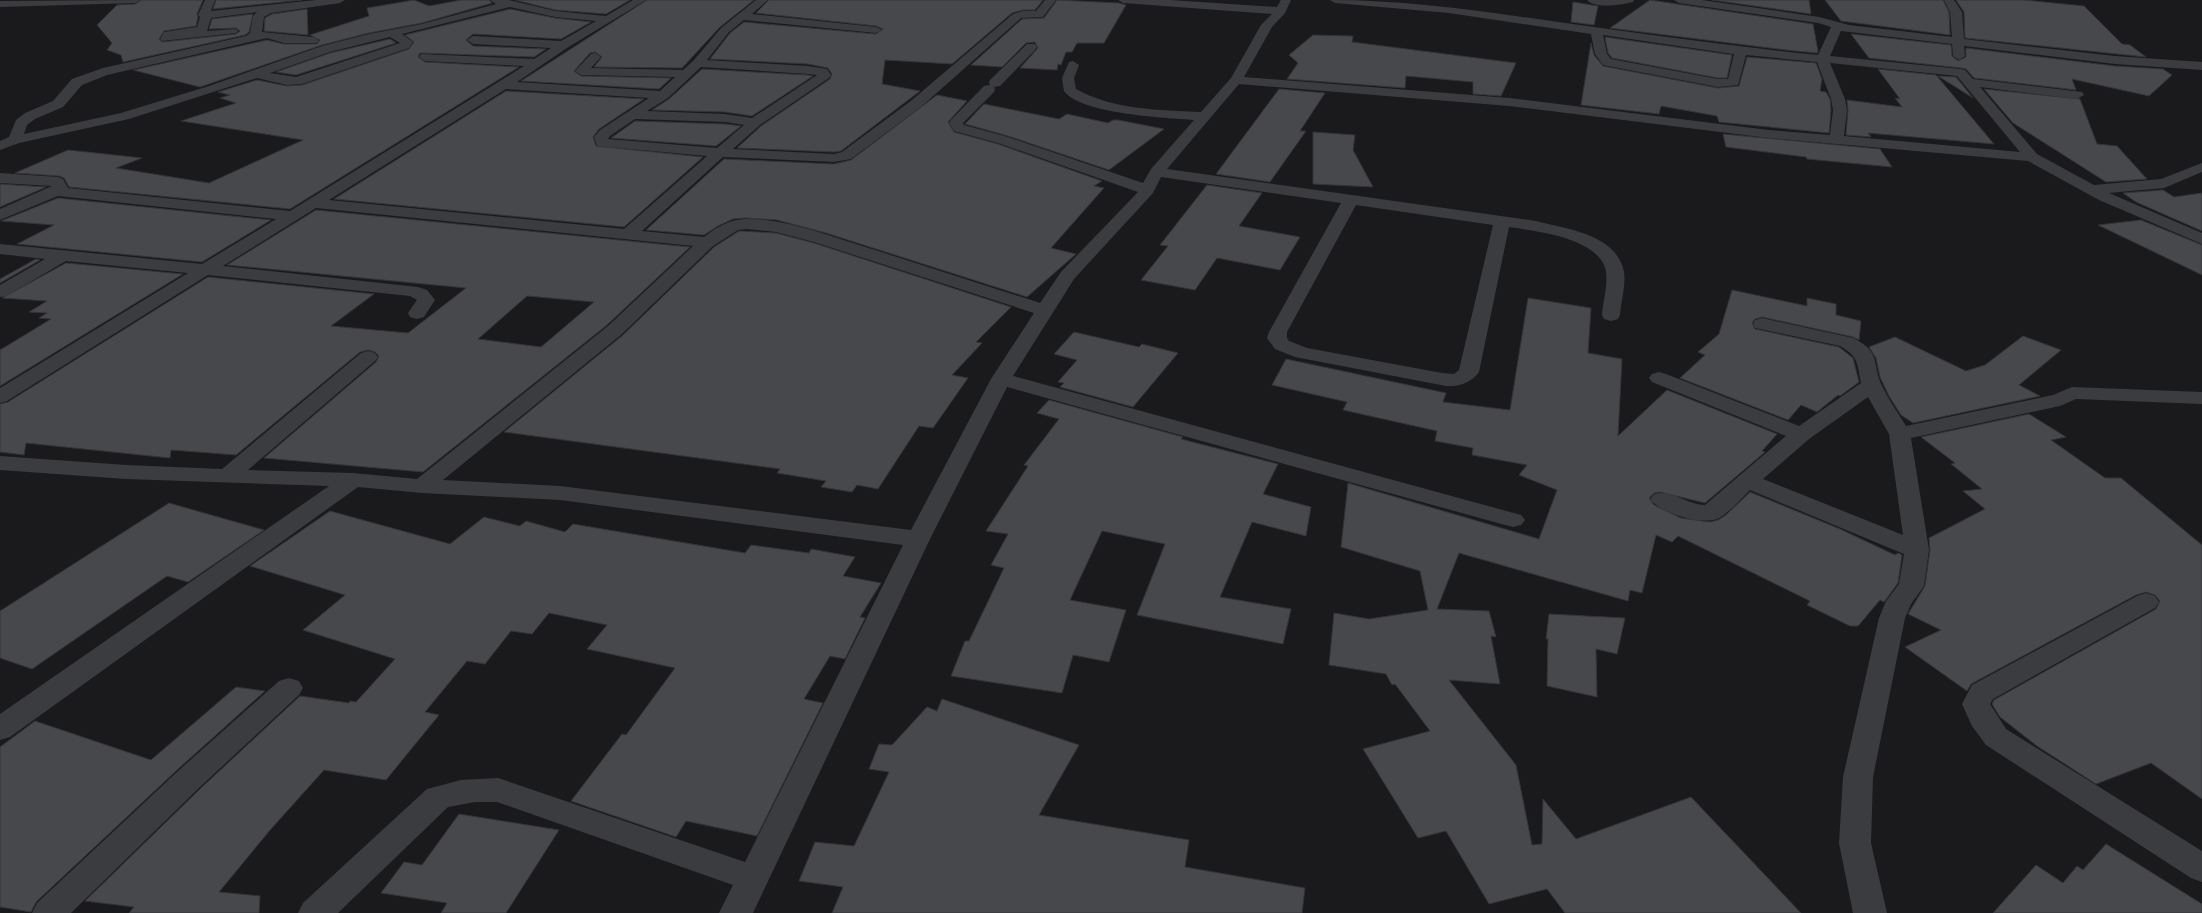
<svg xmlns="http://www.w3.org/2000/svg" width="2202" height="913" font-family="Raleway,sans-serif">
	<rect width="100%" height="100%" fill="#1a1a1c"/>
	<!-- building -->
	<g fill="#47484c" stroke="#343438" fill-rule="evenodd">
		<path d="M141 0H203L197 14 198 17 196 26 164 31 159 39 162 42 236 34 240 31 236 28 209 29 212 19 253 14 249 32 245 35 123 62 121 55 107 50 112 43 97 25 117 5 135 4Z"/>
		<path d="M216 0H302L213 9Z"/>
		<path d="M414 0 429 6 461 0H489L492 3 422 23 369 33 322 45 200 87 133 70 267 40 284 44H317L320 40 310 35 369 16 367 8Z"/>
		<path d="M515 0H630L606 14 555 10Z"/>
		<path d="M647 0H754L720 27 682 68 594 67 602 57 595 52 590 53 574 71 581 76 671 78 659 89 521 81Z"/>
		<path d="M769 0H1043L1035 10H1023L1012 13 952 64 885 60 882 84 920 91 841 151 834 152 737 148 761 126 830 79 832 74 828 68 808 64 710 59 730 33 744 22 876 34 883 29 876 26 756 13Z"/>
		<path d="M1057 0 1119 3 1126 5 1104 43H1077L1072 52H1066L1061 65 1058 64 1057 70 1020 68 1038 48 1035 42 1026 43 1002 67 971 65 1022 19 1044 18Z"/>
		<path d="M1650 0 1813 24 1818 51 1817 53 1786 50 1610 28Z"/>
		<path d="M1712 0H1809L1811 14Z"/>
		<path d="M1825 0H1943L1949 12 1950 35 1841 21Z"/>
		<path d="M1956 0H2024L2084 6 2122 44 2130 45 2146 57 1965 38 1964 12Z"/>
		<path d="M1573 2 1598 6 1594 25 1571 22Z"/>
		<path d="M307 9 308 35 264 31 265 18 272 14Z"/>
		<path d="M510 9 555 18 591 22 561 39 473 34 466 40 473 46 546 49 534 57 420 53 418 57 425 62 519 67 290 209 69 187 64 178 59 176 15 173 68 150 142 158 116 168 209 183 303 140 181 121 236 103 220 98 230 95 218 92 257 80 287 86 302 85 409 49 414 42 405 35Z"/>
		<path d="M1851 34 1951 45 1952 56 1958 61 1966 57V48L2115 66 2163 69 2172 75 2149 96 2072 79 2076 90 1974 78 1966 69 1961 68 1869 58Z"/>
		<path d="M1313 35 1353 36 1352 42 1516 63 1501 96 1473 94V82L1406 76 1405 88 1287 79 1298 63 1289 55Z"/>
		<path d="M1605 37 1732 55 1727 78H1718L1612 58 1608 53Z"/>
		<path d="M390 39 396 43 296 75 276 72 330 53Z"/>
		<path d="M1591 43 1594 55 1603 66 1718 88 1739 86 1747 57 1816 63 1822 79 1820 91 1826 92 1830 99 1831 110 1829 133 1719 122 1717 116 1661 106 1659 114 1581 105Z"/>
		<path d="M702 69 808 75 813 76 752 116 725 112 652 110 669 99Z"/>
		<path d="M1878 69 1936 75 1994 144 1868 133 1871 137 1846 135 1848 110 1847 100 1902 107 1895 98 1900 99Z"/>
		<path d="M1938 76 1956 77 1973 98Z"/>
		<path d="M1279 89 1325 93 1300 131H1306L1270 182 1216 174Z"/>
		<path d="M1984 89 2080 99 2097 144 2117 146 2147 179 2106 182 2013 123Z"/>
		<path d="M506 91 644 99 599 129 593 137 596 146 703 157 624 227 334 199Z"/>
		<path d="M937 95 967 101 948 122 954 132 998 144 1102 181 1094 186 1104 188 1051 248 1076 254 1027 297 826 233 777 220 745 218 733 219 718 226 704 235 646 230 724 159 834 164 851 160Z"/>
		<path d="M984 104 1059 119 1067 114 1108 123 1113 120H1118L1164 129 1109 170 1008 136 965 124Z"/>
		<path d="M635 121 725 124 741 126 716 146 611 138Z"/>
		<path d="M1313 132 1355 135 1353 150 1373 187 1313 184Z"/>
		<path d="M1723 134 1880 149 1892 167 1807 159 1806 157 1726 147Z"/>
		<path d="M0 184 46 187 0 207Z"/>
		<path d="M1207 185 1262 193 1239 226 1300 237 1280 270 1217 258 1195 290 1141 280 1168 246 1160 245Z"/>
		<path d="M2163 190 2174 197 2202 193V231L2136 202 2123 193Z"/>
		<path d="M58 198 271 220 202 262 17 244 54 225 1 221Z"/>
		<path d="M316 210 690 247 607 325 423 472 264 458 376 362 379 356 375 352 368 350 360 352 236 455 171 450 170 458 26 443 24 455 0 452V404L8 402 208 277 374 294 331 326 408 333 466 288 227 265ZM527 296 594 302 541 347 478 339Z"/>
		<path d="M2141 220 2202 245V275L2098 225Z"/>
		<path d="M739 231 776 233 814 243 1011 307 976 342 982 343 952 375 968 378 933 428 919 426 878 489 857 485 852 492 821 487 826 481 777 473 780 469 504 432 623 335 714 247Z"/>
		<path d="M36 259 40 260 0 283V279Z"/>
		<path d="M66 263 183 274 0 386V350L51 319 39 318 47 313 29 312 47 301 2 298Z"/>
		<path d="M1732 290 1807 306V298L1836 304V315L1861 321 1859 340 1853 337 1762 317 1755 319 1752 323 1755 329 1839 347 1853 358 1859 382 1840 396 1838 395 1817 412 1801 405 1788 420 1680 378 1705 355 1698 352 1719 334Z"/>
		<path d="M1528 298 1591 308 1588 353 1622 359 1618 436 1667 390 1777 434 1762 451 1765 452 1705 503 1660 492 1654 493 1649 498 1654 505 1681 518 1710 522 1718 520 1726 515 1750 492 1840 529 1895 555 1898 553 1902 555 1898 583 1884 602 1880 600 1858 626H1850L1807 605 1810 601 1678 536 1672 542 1656 535 1642 593 1630 590 1628 601 1459 553 1437 609 1489 611 1496 637 1491 636 1500 684 1449 680 1516 765 1532 845 1542 844 1543 799 1576 839 1691 797 1801 913H1565L1547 889 1489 904 1446 831 1418 838 1363 749 1430 731 1395 684 1392 685 1386 674 1329 665 1334 613 1369 619 1428 610 1420 571 1341 547 1348 483 1539 539 1557 490 1519 475 1527 465 1472 455 1473 448 1435 441 1437 431 1343 410 1347 402 1272 385 1286 359 1446 393 1443 402 1510 410Z"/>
		<path d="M1074 332 1139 347 1142 344 1178 353 1133 407 1060 387 1064 383 1058 382 1077 360 1054 354Z"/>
		<path d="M2023 336 2061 350 2019 385 2040 396 1913 423 1901 415 1889 396 1880 377 1876 358 1869 347 1895 337 1966 371 1985 365Z"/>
		<path d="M1049 400 1183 437 1181 439 1278 464 1263 494 1311 507 1306 536 1252 522 1220 597 1291 609 1283 644 1137 615 1165 544 1102 531 1070 600 1126 610 1109 662 1073 655 1062 693 951 676 965 641H969L1004 568 991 565 1008 534 986 531 1028 466 1024 465 1059 419 1037 413Z"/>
		<path d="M2029 414 2066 437 2051 440 2105 478H2121L2202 545V799L2151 763 2096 784 2037 746 2000 717 1992 704 1994 700 2156 609 2160 601 2155 595 2146 592 2136 595 1971 684 1967 691 1905 647 1941 630 1908 614 1925 586 1930 550 1929 538 1985 509 1963 491 1982 489 1951 464 1955 463 1921 437Z"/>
		<path d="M169 503 264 530 188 582 167 576 32 669 0 658V611Z"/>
		<path d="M330 511 450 544 484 517 520 526 526 521 565 532 573 524 745 553 751 545 809 553 811 549 855 557 843 576 881 583 860 617 865 618 845 659 830 656 804 699 823 703 757 836 686 821 676 837 571 801 622 734 626 735 675 668 587 649 607 625 549 613 532 634 511 631 485 664 467 661 425 712 439 715 386 780 324 770 271 829 219 892 260 896 259 913H129L134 907 85 901 201 788 300 696 349 703 350 701 356 702 395 659 303 630 345 595 250 566Z"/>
		<path d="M1549 614 1625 618 1617 654 1596 649 1597 697 1547 686 1548 639H1546Z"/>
		<path d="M236 687 265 691 177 770 36 902 31 912 0 907V747L35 721 151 760Z"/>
		<path d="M942 699 1079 745 1039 815 1189 840 1185 867 1305 888 1302 913H832L843 887 799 881 815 842 854 846 889 772 869 769 879 744 892 745 927 707 937 711Z"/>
		<path d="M459 814 559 830 506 913H441L447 903 381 893 404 862 422 865Z"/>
		<path d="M2106 844 2202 904V913H1993L2036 865 2063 883 2077 866 2083 870Z"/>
	</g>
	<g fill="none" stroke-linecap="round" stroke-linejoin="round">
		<!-- minor -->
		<g fill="#3b3c40" fill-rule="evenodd">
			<path d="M140 0 135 3 0 7V1Z"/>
			<path d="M205 0H215L211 11 316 0H345L340 3 271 13 264 17 262 32 313 37 317 39 319 41 317 43H284L267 38 107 75 82 85 63 107 35 119 27 125 24 134 121 113 209 86 322 46 369 34 422 24 496 4 490 0H509L555 11 606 16 633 0H646L567 48 517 82 660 91 675 77 581 75 575 71 591 54 595 53 601 57 591 68 683 70 694 60 721 28 756 0H768L752 14 876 27 882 30 876 33 744 20 729 32 707 60 808 66 827 69 831 75 829 78 760 125 733 149 834 154 842 152 912 100 1013 14 1023 11H1036L1045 0H1056L1043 17 1021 18 922 106 851 159 834 162 723 157 642 231 704 237C717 227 728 220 745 219 786 218 833 237 872 249 928 267 984 285 1040 303L1061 272 1138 192 998 143 954 131 949 123 951 120 984 86 990 85 989 83 990 80 1027 44H1035L1037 47 1035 50 1000 86 994 87 995 89 994 92 963 123 964 125 1008 137 1143 183 1151 169 1194 120C1167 118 1080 114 1064 91L1062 78 1069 62 1073 61 1079 65 1074 78 1076 89C1114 110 1159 110 1201 112L1231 78 1261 25 1272 14 1123 3 1118 0H1170L1277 7 1281 0H1291L1285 13 1272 27 1244 77 1509 98 1769 130 1830 135 1833 110 1831 99 1817 62 1746 55 1738 85 1718 87 1603 65 1595 54 1591 34 1449 13 1335 3 1330 0C1406 0 1482 11 1558 22 1645 34 1731 46 1818 55L1831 27 1818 23 1679 3 1674 0H1702L1819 17 1849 25 1952 37 1950 12 1944 0H1954L1962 12 1964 39 2115 56 2202 62V70L2115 64 1964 46 1965 56 1959 60 1953 56 1952 44 1841 31 1830 56 1961 69 1965 70 1973 79 2082 92 2084 95 2077 99 1980 87 2037 154 2094 185 2161 179 2202 163V172L2164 188 2109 193 2202 233V244L2099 200 2028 161 1769 138 1509 106 1239 84 1167 169 1536 221C1566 229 1617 234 1624 272 1626 286 1621 301 1620 315L1618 319 1611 321 1604 319 1602 315C1603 301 1608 286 1606 272 1601 238 1536 231 1509 227L1479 372C1471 383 1459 387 1446 386L1295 357 1275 349 1267 338 1269 332 1341 203 1161 177 1153 193 1074 279 1013 376 1521 515 1525 520 1521 525 1513 527 1505 525 1007 387 930 539 753 913H719L733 885 497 802H475L448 807 338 913H298L303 903 427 789 461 780 498 778 745 862 903 545 560 500 422 493 358 487 10 737 0 740V714L329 486 126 479 0 470V456L126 465 222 469 361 353 368 351 375 353 378 357 375 361 248 470 353 473 417 479 608 326 693 246 316 208 223 266 418 287 427 290 435 300 424 317 417 319 410 317 408 313 417 300 410 296 208 275 7 401 0 403V388L188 273 66 261 6 296 0 297V285L45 259 0 254V244L202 264 276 219 58 196 0 220V209L52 186 0 183V173L58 177 63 179 68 188 290 211 524 66 425 61 419 57 421 54 534 59 551 48 473 44 467 40 473 36 561 41 596 21 555 17 510 7 402 34 413 42 409 48 302 84 287 85 257 78 129 119 19 143 0 150V141L9 137 16 120 25 113 53 101 72 79 103 68 246 36 250 33 253 16 257 12 211 18 207 31 236 29 238 31 236 33 162 41 160 39 164 32 197 27 200 17 198 15ZM1603 35 1733 54H1734L1728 79H1718L1611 59 1607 54ZM390 37 400 43 296 77 270 73 330 52ZM1830 63 1957 76 2020 152 1844 136 1847 110 1845 99ZM701 67 808 74 817 75 752 118 725 114 647 111 668 98ZM506 89 649 98 600 130 594 137 597 146 707 156 624 229 329 200ZM635 119 725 122 744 125 717 148 608 139 610 136ZM1356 205 1493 225 1459 370 1454 374 1442 373 1307 348 1289 341 1287 338V332ZM746 229 776 232 814 242 1034 313 991 379 911 530 560 486 443 480 622 334 713 246 738 230Z"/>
			<path d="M1587 0H1634L1633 2C1622 5 1594 9 1587 0Z"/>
			<path d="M1762 318 1853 338C1882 353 1871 361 1882 386 1889 400 1898 413 1906 426L2053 395 2072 387 2202 392V404L2076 399 2060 406 1911 438 1929 550 1924 586 1911 604 1905 618 1873 777 1871 843 1887 913H1853L1839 843 1843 777 1879 618 1886 601 1899 584 1904 554 1750 490C1742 498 1727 515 1717 519 1700 525 1660 513 1650 499L1654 494C1672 489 1687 505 1705 505L1786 436 1652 382 1649 378 1652 374 1659 372 1666 374 1799 426 1861 383C1857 363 1859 357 1840 346L1755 328 1753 324 1755 320ZM1868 397 1889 434 1903 535 1763 479 1809 439Z"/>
			<path d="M2146 593 2155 596 2159 602 2155 608 1993 699 1990 704 2006 729 2202 851V882L2191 878 1986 745 1972 726 1962 704 1972 685 2137 596Z"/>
			<path d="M289 678 299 681 303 688 299 695 200 787 71 913H32L37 903 178 771 279 681Z"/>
		</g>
	</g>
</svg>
